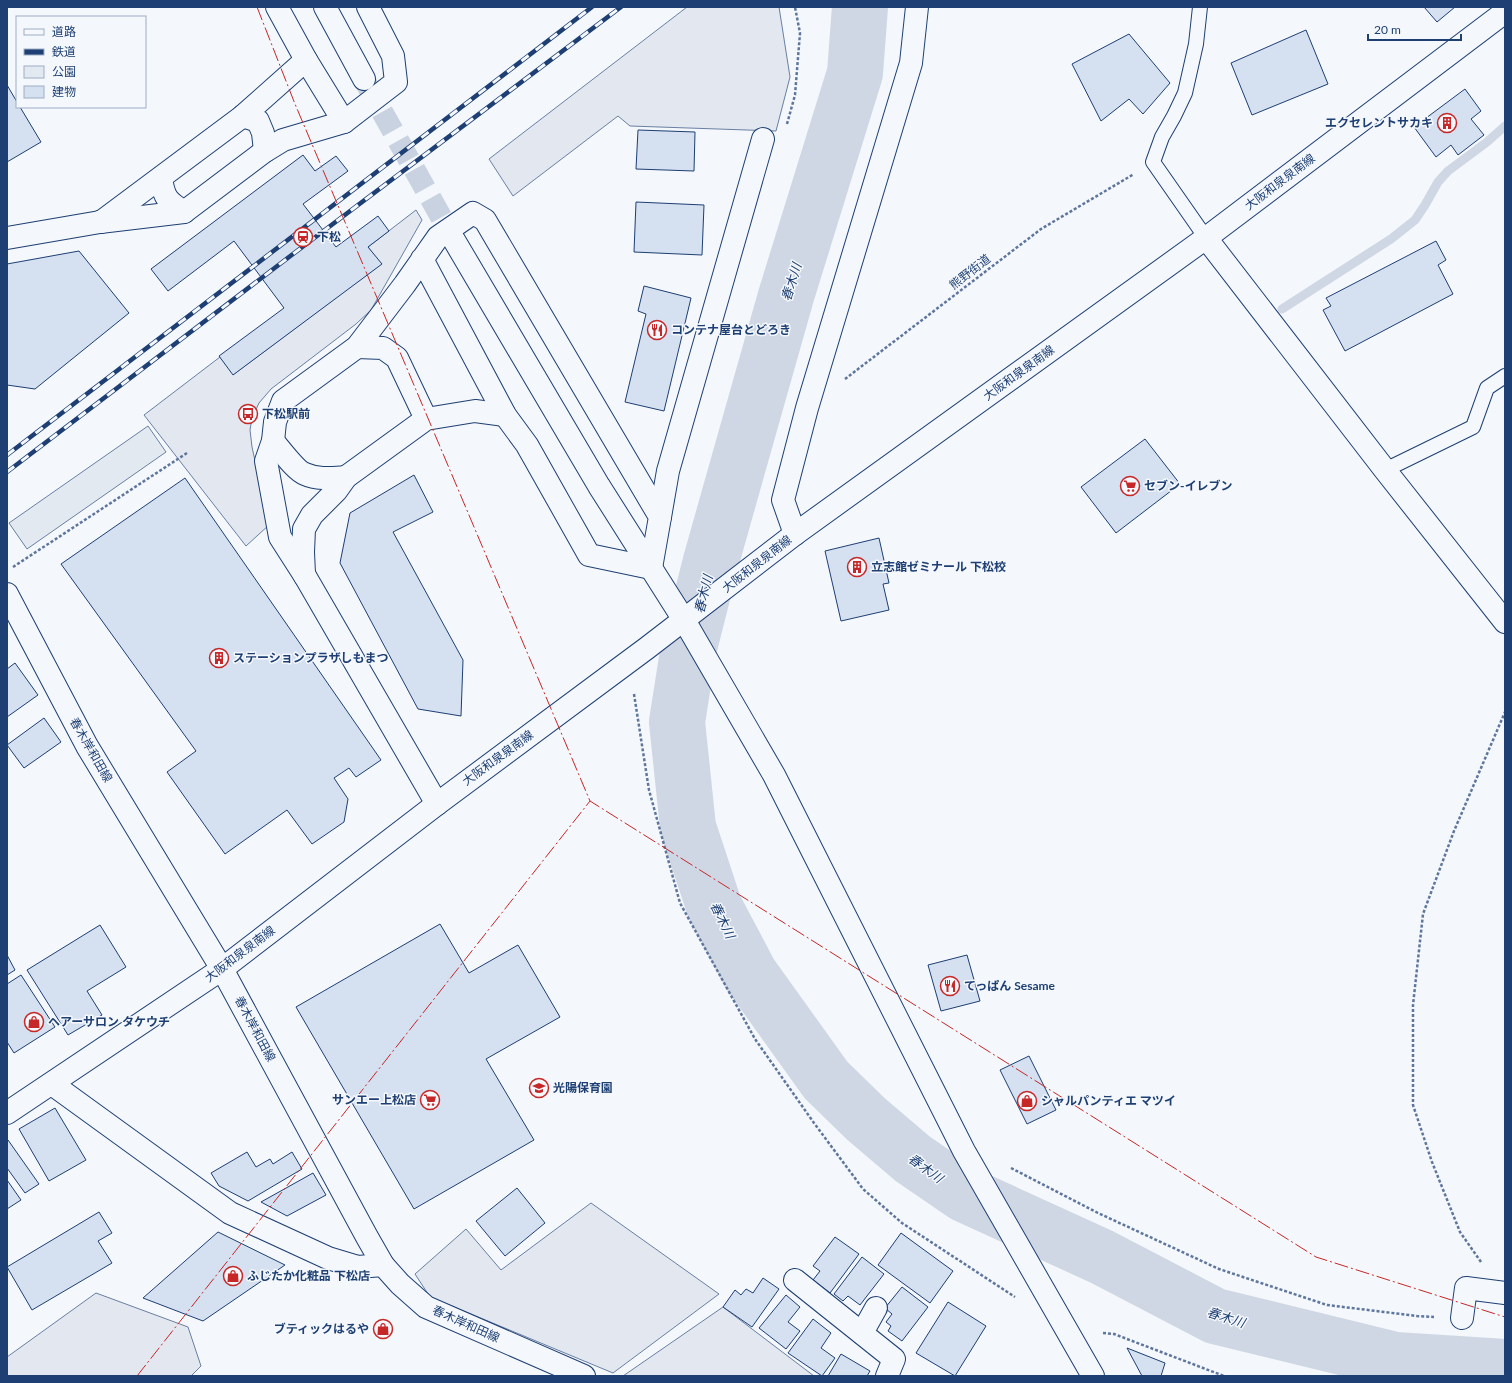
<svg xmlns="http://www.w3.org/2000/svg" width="1512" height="1383" font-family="Lato,'Noto Sans JP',sans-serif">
	<rect width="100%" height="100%" fill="#f4f7fb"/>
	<!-- green -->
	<path fill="#e3e9f0" stroke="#687fa3" d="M148 426 166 452 27 549 9 523Z"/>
	<!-- parking -->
	<g fill="#e3e8f0" stroke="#687fa3">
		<path d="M687 7H779L790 77 776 131 630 126 618 116 513 196 489 159Z"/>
		<path d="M416 210 422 220 371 310 356 324 271 389 259 403 252 418 250 430 252 447 269 525 246 546 144 415 220 357 234 374 381 264 368 247Z"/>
		<path d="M591 1203 719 1294 613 1373 430 1297 415 1274 466 1229 501 1270Z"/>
		<path d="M96 1293 188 1327 201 1366 191 1376H7V1357Z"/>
		<path d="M723 1307 814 1376H623Z"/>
	</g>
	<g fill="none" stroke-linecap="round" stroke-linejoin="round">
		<!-- stream -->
		<path stroke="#cfd7e4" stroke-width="9" d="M1282 309 1391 239 1415 220 1425 205 1438 182 1448 171 1487 142 1505 126"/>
		<!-- river -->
		<path stroke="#cfd7e4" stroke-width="56" d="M860 7 855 73 786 296 711 561 688 652 677 722 688 827 714 906 750 974 826 1080 866 1119 913 1159 964 1194 1102 1257 1215 1316 1395 1360 1505 1367"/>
	</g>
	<!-- building -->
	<g fill="#d5e0f0" stroke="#1d3f73">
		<path d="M1424 7H1455L1437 22Z"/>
		<path d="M1306 30 1328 84 1252 115 1231 63Z"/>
		<path d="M1129 34 1170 83 1143 114 1129 99 1101 121 1072 64Z"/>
		<path d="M7 85 17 102V107H20L41 142 7 162Z"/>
		<path d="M1465 89 1481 111 1471 119 1484 135 1458 155 1451 145 1436 157 1414 127Z"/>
		<path d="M638 130 695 132 694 171 636 169Z"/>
		<path d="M303 155 315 171 336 156 348 171 303 204 336 247 378 216 389 231 368 247 382 264 233 375 219 356 284 308 234 241 168 291 151 269Z"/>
		<path d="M636 202 704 205 702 255 634 252Z"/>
		<path d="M1436 241 1446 260 1438 265 1453 294 1345 351 1323 310 1331 306 1326 298Z"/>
		<path d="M79 251 129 313 35 389 7 385V264Z"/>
		<path d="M644 286 691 298 664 411 625 402 646 314 638 311Z"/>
		<path d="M1145 439 1180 484 1116 533 1081 487Z"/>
		<path d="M414 475 433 512 393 532 463 660 461 716 418 709 340 563 350 513Z"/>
		<path d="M185 478 381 760 356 777 349 768 334 778 348 799 344 822 312 844 287 810 225 854 167 772 196 751 61 564Z"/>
		<path d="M879 538 889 583 883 584 889 610 841 621 825 551Z"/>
		<path d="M15 663 38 695 7 717V669Z"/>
		<path d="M44 718 61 742 24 768 7 745Z"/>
		<path d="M440 924 469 973 518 945 560 1017 486 1059 534 1140 414 1209 296 1007Z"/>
		<path d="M100 925 126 967 87 991 102 1015 68 1035 27 970Z"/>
		<path d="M7 955 15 970 7 975Z"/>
		<path d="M967 955 980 1001 941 1011 928 965Z"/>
		<path d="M21 975 55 1027 14 1053 7 1042V984Z"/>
		<path d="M1029 1056 1056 1110 1027 1124 1000 1070Z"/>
		<path d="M55 1108 86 1160 49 1181 19 1129Z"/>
		<path d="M8 1140 39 1184 25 1193 7 1168V1141Z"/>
		<path d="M247 1152 256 1167 270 1159 273 1164 292 1152 302 1169 248 1201 219 1186 211 1173Z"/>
		<path d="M313 1173 326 1195 287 1216 261 1202Z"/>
		<path d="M7 1180 21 1200 7 1209Z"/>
		<path d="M517 1188 545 1223 505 1256 476 1221Z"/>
		<path d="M99 1212 112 1233 98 1241 112 1263 32 1310 7 1267Z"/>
		<path d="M218 1232 285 1265 203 1321 143 1298Z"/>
		<path d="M901 1233 953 1271 930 1303 878 1265Z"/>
		<path d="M835 1237 859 1254 830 1293 813 1280 820 1271 813 1266Z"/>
		<path d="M862 1257 884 1274 860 1305 848 1296 843 1301 834 1294Z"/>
		<path d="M763 1278 779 1289 752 1327 723 1307 735 1290 741 1295 746 1289 753 1293Z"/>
		<path d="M902 1287 928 1307 902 1341 888 1331 891 1326 886 1322 892 1314 885 1308Z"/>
		<path d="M786 1295 800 1307 788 1322 800 1331 786 1349 759 1328Z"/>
		<path d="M948 1302 986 1326 955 1376 916 1353Z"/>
		<path d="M813 1319 831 1333 821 1348 835 1358 822 1376 788 1353Z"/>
		<path d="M1127 1348 1165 1363 1161 1376H1142Z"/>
		<path d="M841 1354 870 1371 867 1376H828Z"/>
	</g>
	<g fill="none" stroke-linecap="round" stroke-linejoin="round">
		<!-- tertiary-tunnel -->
		<path stroke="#c9d2e0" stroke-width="22" stroke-dasharray="22 11" stroke-linecap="butt" d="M366 83 454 240"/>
		<!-- service casing -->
		<g stroke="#1d3f73" stroke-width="16">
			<g id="service">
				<path d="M1200 7 1196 44 1185 93 1174 116 1162 137 1153 162 1206 238"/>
				<path d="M1385 470 1473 427 1487 388 1505 376"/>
			</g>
		</g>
		<!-- minor casing -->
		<g stroke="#1d3f73" stroke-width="24">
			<g id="minor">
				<path d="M277 7 306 60 344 122"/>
				<path d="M243 116 258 121 263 133 265 151"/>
				<path d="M161 178C164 198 167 201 184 212"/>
				<path d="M100 222 184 212 265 151 283 140 344 122 396 82 393 56 368 7"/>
				<path d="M101 222 243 116 306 60"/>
				<path d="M1206 238 1385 470 1505 622"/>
				<path d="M357 347 383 348 397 358 426 419"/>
				<path d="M273 441C280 449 296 471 305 474 318 480 332 478 346 477"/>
				<path d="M660 517 668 471 763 139"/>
				<path d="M795 534 783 500 807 408 911 63 917 7"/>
				<path d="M304 574 303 552 304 529 312 515 336 491 346 477 426 419 475 411 505 415"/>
				<path d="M305 576 280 537 266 461 273 441 275 422 283 401 357 347 405 284 438 237 473 213 485 220 660 517 651 568 589 555 527 445 505 415 422 259"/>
				<path d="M52 1084 230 1213 328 1258 358 1267 383 1265"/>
				<path d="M795 1280 894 1359 887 1376"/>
				<path d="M1462 1318 1466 1288 1505 1293"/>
				<path d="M862 1333 876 1308"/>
			</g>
		</g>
		<!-- tertiary casing -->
		<g stroke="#1d3f73" stroke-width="24">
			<g id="tertiary">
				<path d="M325 7 364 79"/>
				<path d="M7 238 100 222"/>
				<path d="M454 240 599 486 684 620 774 775 964 1151 1093 1376"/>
				<path d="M305 576 437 804"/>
			</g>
		</g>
		<!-- secondary casing -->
		<g stroke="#1d3f73" stroke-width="24">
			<path id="secondary" d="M7 594 87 746 222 969 367 1237 383 1265 400 1284 426 1307 584 1376"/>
		</g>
		<!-- primary casing -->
		<g stroke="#1d3f73" stroke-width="24">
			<path id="primary" d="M7 1113 222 969 437 804 647 648 795 534 1206 238 1505 12"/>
		</g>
		<!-- path -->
		<g stroke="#5e769c" stroke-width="2.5" stroke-dasharray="3 2" stroke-linecap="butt">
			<path d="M787 124 795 95 800 33 795 7"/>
			<path d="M845 379 1041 229 1134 174"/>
			<path d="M13 567 187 453"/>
			<path d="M634 694 649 790 680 903 755 1039 814 1123 863 1189 902 1223 1015 1297"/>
			<path d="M1011 1168 1098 1213 1219 1269 1327 1305 1417 1316 1434 1317"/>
			<path d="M1481 1262 1460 1232 1432 1162 1413 1105V1005L1423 914 1454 831 1505 712"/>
			<path d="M1103 1333 1114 1334 1224 1376"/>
		</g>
		<!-- service -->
		<use href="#service" stroke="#f4f7fb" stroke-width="14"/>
		<!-- minor -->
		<use href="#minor" stroke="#f4f7fb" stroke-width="22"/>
		<!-- tertiary -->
		<use href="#tertiary" stroke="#f4f7fb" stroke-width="22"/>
		<!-- secondary -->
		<use href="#secondary" stroke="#f4f7fb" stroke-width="22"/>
		<!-- primary -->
		<use href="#primary" stroke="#f4f7fb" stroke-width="22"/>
		<!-- rail casing -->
		<g stroke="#1d3f73" stroke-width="4.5">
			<g id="rail">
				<path d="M7 455 592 7"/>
				<path d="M7 472 293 254 621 7"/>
			</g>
		</g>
		<!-- rail -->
		<use href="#rail" stroke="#f4f7fb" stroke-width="3" stroke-dasharray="9" stroke-linecap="butt"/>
		<!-- power -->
		<g stroke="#c62828" stroke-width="1" stroke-dasharray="14 3 2 3" stroke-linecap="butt">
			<path d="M257 7 295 104 590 801 1316 1257 1505 1317"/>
			<path d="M137 1376 590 801"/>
		</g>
	</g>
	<!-- icons -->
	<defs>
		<g id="building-ring" transform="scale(1)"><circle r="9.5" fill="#f4f7fb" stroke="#c62828" stroke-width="1.5"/><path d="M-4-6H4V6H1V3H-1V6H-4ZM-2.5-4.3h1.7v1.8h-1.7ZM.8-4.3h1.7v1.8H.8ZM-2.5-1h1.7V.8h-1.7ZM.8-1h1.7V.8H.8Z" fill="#c62828"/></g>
		<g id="station-ring" transform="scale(1)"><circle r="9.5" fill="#f4f7fb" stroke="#c62828" stroke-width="1.5"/><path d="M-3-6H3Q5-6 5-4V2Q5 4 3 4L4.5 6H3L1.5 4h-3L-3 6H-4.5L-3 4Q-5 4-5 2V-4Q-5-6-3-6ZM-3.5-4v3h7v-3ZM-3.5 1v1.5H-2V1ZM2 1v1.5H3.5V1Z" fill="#c62828"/></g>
		<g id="restaurant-ring" transform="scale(1)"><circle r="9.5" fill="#f4f7fb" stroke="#c62828" stroke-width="1.5"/><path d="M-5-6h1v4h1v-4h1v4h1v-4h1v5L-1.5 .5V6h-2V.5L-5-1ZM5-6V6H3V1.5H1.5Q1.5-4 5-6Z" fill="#c62828"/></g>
		<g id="bus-ring" transform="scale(1)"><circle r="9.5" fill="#f4f7fb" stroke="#c62828" stroke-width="1.5"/><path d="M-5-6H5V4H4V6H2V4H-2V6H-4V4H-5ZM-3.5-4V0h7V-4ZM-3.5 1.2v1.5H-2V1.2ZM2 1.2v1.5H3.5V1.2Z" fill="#c62828"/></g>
		<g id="supermarket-ring" transform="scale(1)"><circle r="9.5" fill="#f4f7fb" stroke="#c62828" stroke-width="1.5"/><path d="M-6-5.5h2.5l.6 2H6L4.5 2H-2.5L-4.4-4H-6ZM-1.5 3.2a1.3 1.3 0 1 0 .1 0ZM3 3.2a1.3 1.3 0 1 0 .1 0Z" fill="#c62828"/></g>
		<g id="shop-ring" transform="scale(1)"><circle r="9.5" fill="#f4f7fb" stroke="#c62828" stroke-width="1.5"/><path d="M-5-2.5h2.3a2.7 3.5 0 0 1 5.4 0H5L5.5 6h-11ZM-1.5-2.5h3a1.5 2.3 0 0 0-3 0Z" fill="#c62828"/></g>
		<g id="school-ring" transform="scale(1)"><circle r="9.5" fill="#f4f7fb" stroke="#c62828" stroke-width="1.5"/><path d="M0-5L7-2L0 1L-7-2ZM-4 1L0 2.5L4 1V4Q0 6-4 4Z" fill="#c62828"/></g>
	</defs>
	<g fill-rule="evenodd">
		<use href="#building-ring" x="1447" y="123"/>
		<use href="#station-ring" x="303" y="237"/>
		<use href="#restaurant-ring" x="657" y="330"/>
		<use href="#bus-ring" x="248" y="414"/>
		<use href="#supermarket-ring" x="1130" y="486"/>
		<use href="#building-ring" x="857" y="567"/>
		<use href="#building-ring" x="219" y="658"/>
		<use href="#restaurant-ring" x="950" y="986"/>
		<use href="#shop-ring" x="34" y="1022"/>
		<use href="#school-ring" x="539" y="1088"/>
		<use href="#supermarket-ring" x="430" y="1100"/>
		<use href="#shop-ring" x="1027" y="1101"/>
		<use href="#shop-ring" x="233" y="1276"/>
		<use href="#shop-ring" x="383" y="1329"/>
	</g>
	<g text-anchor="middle" stroke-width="3" stroke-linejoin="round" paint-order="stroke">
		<!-- poi labels -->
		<g font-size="12" font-weight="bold" fill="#1d3f73" stroke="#f4f7fb" text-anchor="start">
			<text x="1433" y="127" text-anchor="end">エクセレントサカキ</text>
			<text x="317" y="241">下松</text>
			<text x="671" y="334">コンテナ屋台とどろき</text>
			<text x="262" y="418">下松駅前</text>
			<text x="1144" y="490">セブン-イレブン</text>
			<text x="871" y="571">立志館ゼミナール 下松校</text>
			<text x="233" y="662">ステーションプラザしもまつ</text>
			<text x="964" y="990">てっぱん Sesame</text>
			<text x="48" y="1026">ヘアーサロン タケウチ</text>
			<text x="553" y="1092">光陽保育園</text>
			<text x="416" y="1104" text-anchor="end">サンエー上松店</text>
			<text x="1041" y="1105">シャルパンティエ マツイ</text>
			<text x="247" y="1280">ふじたか化粧品 下松店</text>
			<text x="369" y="1333" text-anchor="end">ブティックはるや</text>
		</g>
		<!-- street labels -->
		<g font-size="12" fill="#1d3f73" stroke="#f4f7fb">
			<text transform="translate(1280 182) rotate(-37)" y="4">大阪和泉泉南線</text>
			<text transform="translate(970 272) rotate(-38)" y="4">熊野街道</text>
			<text transform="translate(1019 373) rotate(-36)" y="4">大阪和泉泉南線</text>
			<text transform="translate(757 564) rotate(-38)" y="4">大阪和泉泉南線</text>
			<text transform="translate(91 750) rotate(60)" y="4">春木岸和田線</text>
			<text transform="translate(498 758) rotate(-36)" y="4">大阪和泉泉南線</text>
			<text transform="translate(240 954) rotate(-37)" y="4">大阪和泉泉南線</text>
			<text transform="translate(255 1029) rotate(62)" y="4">春木岸和田線</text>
			<text transform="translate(466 1324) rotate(24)" y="4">春木岸和田線</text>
		</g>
		<!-- water labels -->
		<g font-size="13" font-style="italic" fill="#1d3f73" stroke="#f4f7fb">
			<text transform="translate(791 282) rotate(-73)" y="5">春木川</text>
			<text transform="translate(703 594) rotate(-76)" y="5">春木川</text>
			<text transform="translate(723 920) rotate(64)" y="5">春木川</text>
			<text transform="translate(926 1168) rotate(36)" y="5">春木川</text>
			<text transform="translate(1226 1317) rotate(18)" y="5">春木川</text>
		</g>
	</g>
	<!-- border -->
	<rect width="1512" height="1383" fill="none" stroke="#1d3f73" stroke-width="16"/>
	<!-- legend -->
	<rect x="16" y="16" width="130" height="92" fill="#f4f7fb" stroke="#9eadc5"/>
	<rect x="24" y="29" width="20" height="6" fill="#f4f7fb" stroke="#9eadc5"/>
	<text x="52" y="36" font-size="12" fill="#1d3f73">道路</text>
	<rect x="24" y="49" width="20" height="6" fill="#1d3f73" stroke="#9eadc5"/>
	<text x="52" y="56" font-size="12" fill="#1d3f73">鉄道</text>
	<rect x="24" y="66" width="20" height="12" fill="#e3e9f0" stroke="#9eadc5"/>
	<text x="52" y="76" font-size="12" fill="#1d3f73">公園</text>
	<rect x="24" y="86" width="20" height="12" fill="#d5e0f0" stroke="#9eadc5"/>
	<text x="52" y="96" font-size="12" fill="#1d3f73">建物</text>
	<!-- scale -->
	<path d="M1368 34v6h93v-6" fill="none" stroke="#1d3f73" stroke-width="2"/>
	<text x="1374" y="34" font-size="12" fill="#1d3f73" stroke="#f4f7fb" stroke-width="3" paint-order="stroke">20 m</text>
</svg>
